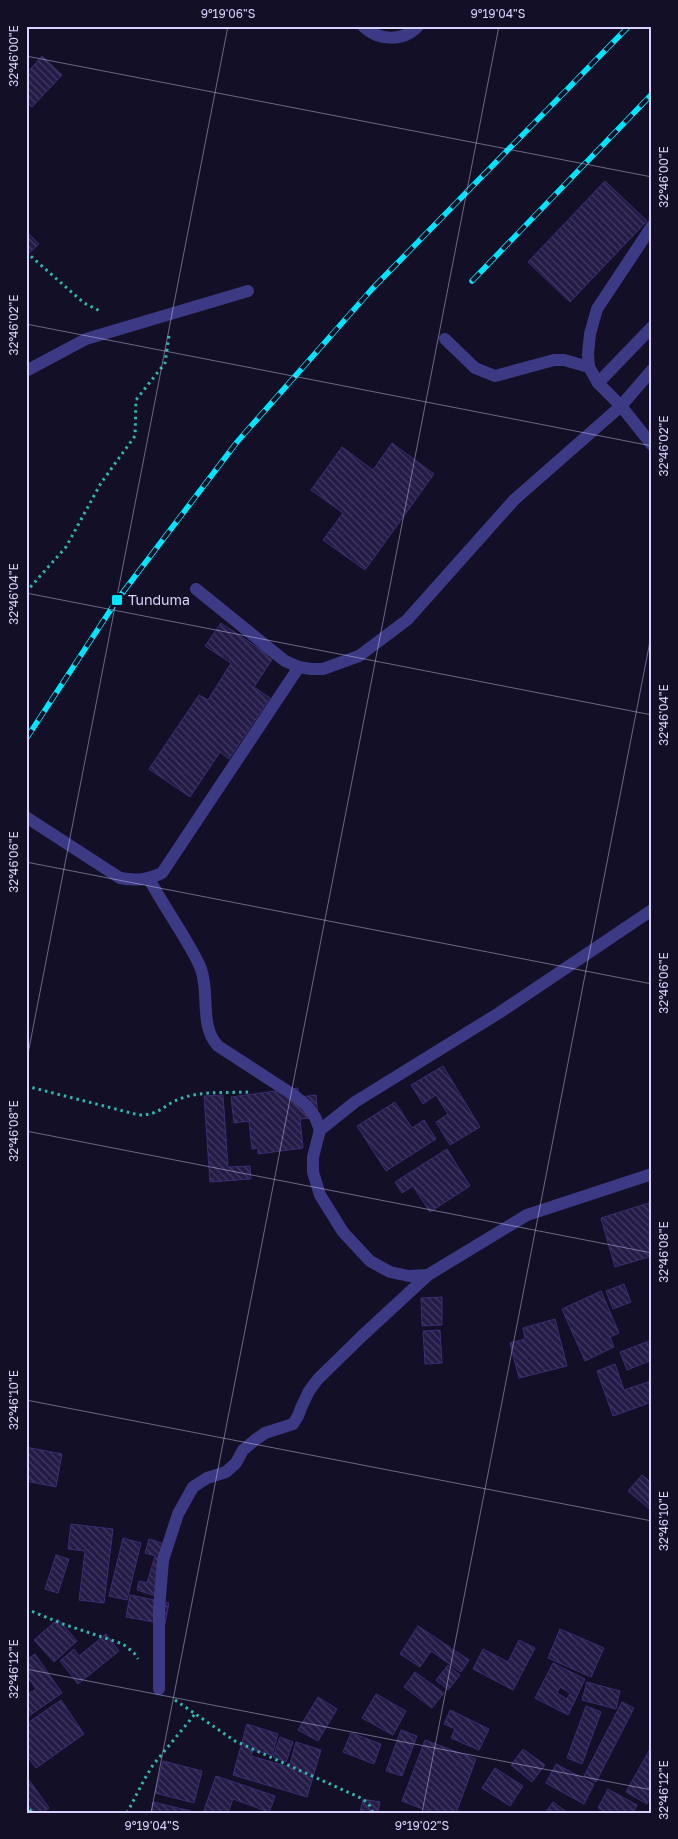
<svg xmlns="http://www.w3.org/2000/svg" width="678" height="1839" font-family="'Golos Text',sans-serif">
	<defs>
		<pattern id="building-back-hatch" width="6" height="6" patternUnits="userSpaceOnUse" patternTransform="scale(1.25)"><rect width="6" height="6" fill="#241b47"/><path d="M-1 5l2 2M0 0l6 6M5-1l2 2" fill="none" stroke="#433b63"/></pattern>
	</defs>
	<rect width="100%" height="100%" fill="#130f26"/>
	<!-- building -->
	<g fill="url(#building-back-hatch)" stroke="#3b2d73" fill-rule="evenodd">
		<path d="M42 56 62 75 32 107 26 102V74Z"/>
		<path d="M605 181 647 221 570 302 528 262Z"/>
		<path d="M26 231 39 244 26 256Z"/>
		<path d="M392 443 434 474 365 570 323 540 343 513 311 490 342 447 373 470Z"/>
		<path d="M221 623 273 658 254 687 270 698 229 759 220 752 190 797 149 769 199 695 208 700 231 663 205 646Z"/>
		<path d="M443 1066 480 1127 450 1145 436 1122 448 1114 436 1095 423 1104 411 1085Z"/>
		<path d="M298 1088 299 1097 316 1095 318 1117 300 1119 303 1148 258 1154V1148L252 1149 249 1121 234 1123 231 1097Z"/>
		<path d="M223 1095 228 1167 250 1166 251 1179 210 1182 204 1096Z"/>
		<path d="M395 1102 412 1128 424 1120 436 1139 386 1171 357 1126Z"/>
		<path d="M447 1149 470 1186 430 1212 413 1186 402 1193 395 1182Z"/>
		<path d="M652 1202V1256L615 1267 601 1218Z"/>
		<path d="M624 1284 631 1302 613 1309 606 1291Z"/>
		<path d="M601 1291 619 1333 610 1337 614 1347 585 1361 562 1309Z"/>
		<path d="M442 1297V1325L422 1326 421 1298Z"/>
		<path d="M555 1319 567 1366 519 1378 510 1343 525 1339 523 1328Z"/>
		<path d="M440 1330 442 1363 425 1364 423 1331Z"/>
		<path d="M652 1340V1360L627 1370 620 1352Z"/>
		<path d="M615 1364 624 1390 651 1381 652 1402 613 1416 597 1371Z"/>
		<path d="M26 1447 62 1454 56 1487 26 1481Z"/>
		<path d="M642 1475 652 1483V1511L628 1491Z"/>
		<path d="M71 1524 113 1529 104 1603 79 1600 85 1551 68 1549Z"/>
		<path d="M123 1538 141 1543 127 1600 109 1596Z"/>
		<path d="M149 1539 171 1546 155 1596 137 1590 139 1581 147 1583 155 1556 145 1553Z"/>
		<path d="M56 1555 69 1559 58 1593 45 1589Z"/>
		<path d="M130 1595 169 1603 165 1624 126 1617Z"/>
		<path d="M58 1619 77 1641 54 1662 34 1640Z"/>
		<path d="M418 1626 469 1660 461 1672 431 1651 420 1667 400 1654Z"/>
		<path d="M560 1629 604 1648 591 1677 548 1658Z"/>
		<path d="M106 1634 119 1651 78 1684 60 1661 74 1649 79 1656Z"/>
		<path d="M519 1640 535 1648 513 1690 473 1669 483 1649 508 1662Z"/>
		<path d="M35 1654 62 1693 26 1718V1695L36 1689 30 1680 26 1683V1660Z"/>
		<path d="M553 1663 585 1679 568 1715 535 1698ZM560 1687 570 1693 567 1699 557 1693Z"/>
		<path d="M448 1665 460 1675 448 1690 436 1680Z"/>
		<path d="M415 1672 444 1693 432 1708 404 1687Z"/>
		<path d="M587 1682 620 1691 616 1709 582 1700Z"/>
		<path d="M376 1694 406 1711 393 1735 362 1718Z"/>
		<path d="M318 1697 337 1709 318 1741 298 1730Z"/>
		<path d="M61 1700 84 1734 36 1768 26 1755V1724Z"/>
		<path d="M622 1702 634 1708 596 1782 584 1776Z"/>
		<path d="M586 1706 601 1712 582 1764 567 1758Z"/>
		<path d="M450 1710 489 1729 479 1750 451 1738 455 1729 444 1724Z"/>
		<path d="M247 1724 278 1734 272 1755 253 1750 251 1756 289 1767 296 1742 321 1750 307 1797 233 1775Z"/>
		<path d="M401 1730 417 1736 402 1776 386 1771Z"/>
		<path d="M351 1733 381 1744 374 1764 343 1752Z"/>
		<path d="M280 1737 293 1742 286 1762 273 1757Z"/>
		<path d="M425 1740 476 1759 456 1813H433L402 1801Z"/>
		<path d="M651 1747 652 1794 647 1804 626 1792Z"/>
		<path d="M523 1749 545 1765 532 1782 511 1765Z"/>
		<path d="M163 1761 202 1771 194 1803 155 1793Z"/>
		<path d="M556 1764 594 1784 584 1804 546 1783Z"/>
		<path d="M495 1768 523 1786 510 1806 482 1788Z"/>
		<path d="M216 1776 275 1796 269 1813H265L266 1811 233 1799 228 1813H203Z"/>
		<path d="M29 1780 49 1808 41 1813H26V1782Z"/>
		<path d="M608 1789 637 1805 633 1813H607L598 1808Z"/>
		<path d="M363 1799 380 1802 378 1813H360Z"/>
		<path d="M153 1802 191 1811V1813H151Z"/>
		<path d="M553 1802 568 1813H545Z"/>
	</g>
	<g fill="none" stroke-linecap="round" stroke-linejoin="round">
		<!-- path -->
		<g stroke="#2fb8b0" stroke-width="3" stroke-dasharray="2.5 4" stroke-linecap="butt">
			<path d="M26 252 84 303 102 312"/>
			<path d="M26 592 66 547 101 483 135 436 136 400 165 363 169 336"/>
			<path d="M26 1086 139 1115C161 1115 164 1104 182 1098 202 1091 228 1093 249 1092"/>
			<path d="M26 1609 63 1624 123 1644 134 1653 138 1659"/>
			<path d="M175 1700 235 1741 363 1799 370 1806 373 1813"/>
			<path d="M26 1804 32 1813"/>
			<path d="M127 1813 144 1780 153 1765 195 1714"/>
		</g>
		<!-- minor -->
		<g stroke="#3d3a85" stroke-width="12">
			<path d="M363 26C378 41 404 42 418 26"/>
			<path d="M652 226 597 309 590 334 588 354 589 367 598 383 621 406 652 445"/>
			<path d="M445 339 475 368 495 376 554 360H564L589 367"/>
			<path d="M26 371 86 339 248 291"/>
			<path d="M598 383 652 327"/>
			<path d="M196 589 285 661 299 667 311 669H323L359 656 407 620 514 500 621 406 652 370"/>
			<path d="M26 817 120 878C136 881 147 880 162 873L299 667"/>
			<path d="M149 879C159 897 170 914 181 932 188 944 196 956 201 969 210 994 199 1026 218 1046L295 1096 307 1106 315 1117 320 1130"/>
			<path d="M652 910 499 1013 355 1102 320 1130 313 1157V1172L320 1195 343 1232 370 1261 390 1272 409 1276 428 1275 527 1215 652 1174"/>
			<path d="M159 1689V1609L163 1560 178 1514 193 1487 207 1478 226 1472 236 1463 243 1450 255 1440 265 1433 293 1424 298 1416 301 1408 309 1391 318 1379 362 1336 428 1275"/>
		</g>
		<!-- rail casing -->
		<g stroke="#00e5ff" stroke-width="5.5">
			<g id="rail">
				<path d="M472 281 652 94"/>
				<path d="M26 739 117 600 237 442 372 289 629 26"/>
			</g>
		</g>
		<!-- rail -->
		<use href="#rail" stroke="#130f26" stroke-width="4" stroke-dasharray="11" stroke-linecap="butt"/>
	</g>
	<!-- ticks -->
	<path fill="none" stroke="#d9d4ff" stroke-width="1" stroke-opacity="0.45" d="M26 56 652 177M26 324 652 446M26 593 652 715M26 862 652 984M26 1064 228 26M26 1131 652 1253M26 1400 652 1521M26 1669 652 1790M151 1813 499 26M422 1813 652 631"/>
	<!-- markers -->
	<rect fill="#00e5ff" stroke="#130f26" stroke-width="2" x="111" y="594" width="12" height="12" rx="2.5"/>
	<g text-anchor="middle" stroke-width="4" stroke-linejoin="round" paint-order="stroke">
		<!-- poi labels -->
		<g font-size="14" fill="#d9d4ff" stroke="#130f26" text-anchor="start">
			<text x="128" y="605">Tunduma</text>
		</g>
	</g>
	<!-- border -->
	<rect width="678" height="1839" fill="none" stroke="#130f26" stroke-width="55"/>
	<rect x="28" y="28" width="622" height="1784" fill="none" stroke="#d9d4ff" stroke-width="2"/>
	<g font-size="12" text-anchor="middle" fill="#d9d4ff">
		<text x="228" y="18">9°19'06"S</text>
		<text x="498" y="18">9°19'04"S</text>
		<text transform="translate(14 56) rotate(-90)" y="4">32°46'00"E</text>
		<text transform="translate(664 177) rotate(-90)" y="4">32°46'00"E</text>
		<text transform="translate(14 325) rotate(-90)" y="4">32°46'02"E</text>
		<text transform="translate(664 446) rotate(-90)" y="4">32°46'02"E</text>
		<text transform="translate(14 594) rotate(-90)" y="4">32°46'04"E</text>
		<text transform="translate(664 715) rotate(-90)" y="4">32°46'04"E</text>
		<text transform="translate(14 862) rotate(-90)" y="4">32°46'06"E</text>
		<text transform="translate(664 983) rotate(-90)" y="4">32°46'06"E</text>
		<text transform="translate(14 1131) rotate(-90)" y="4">32°46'08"E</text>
		<text transform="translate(664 1252) rotate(-90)" y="4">32°46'08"E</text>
		<text transform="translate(14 1400) rotate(-90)" y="4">32°46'10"E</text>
		<text transform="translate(664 1521) rotate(-90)" y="4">32°46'10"E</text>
		<text transform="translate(14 1669) rotate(-90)" y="4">32°46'12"E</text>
		<text transform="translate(664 1790) rotate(-90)" y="4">32°46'12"E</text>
		<text x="152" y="1830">9°19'04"S</text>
		<text x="422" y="1830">9°19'02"S</text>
	</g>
</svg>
